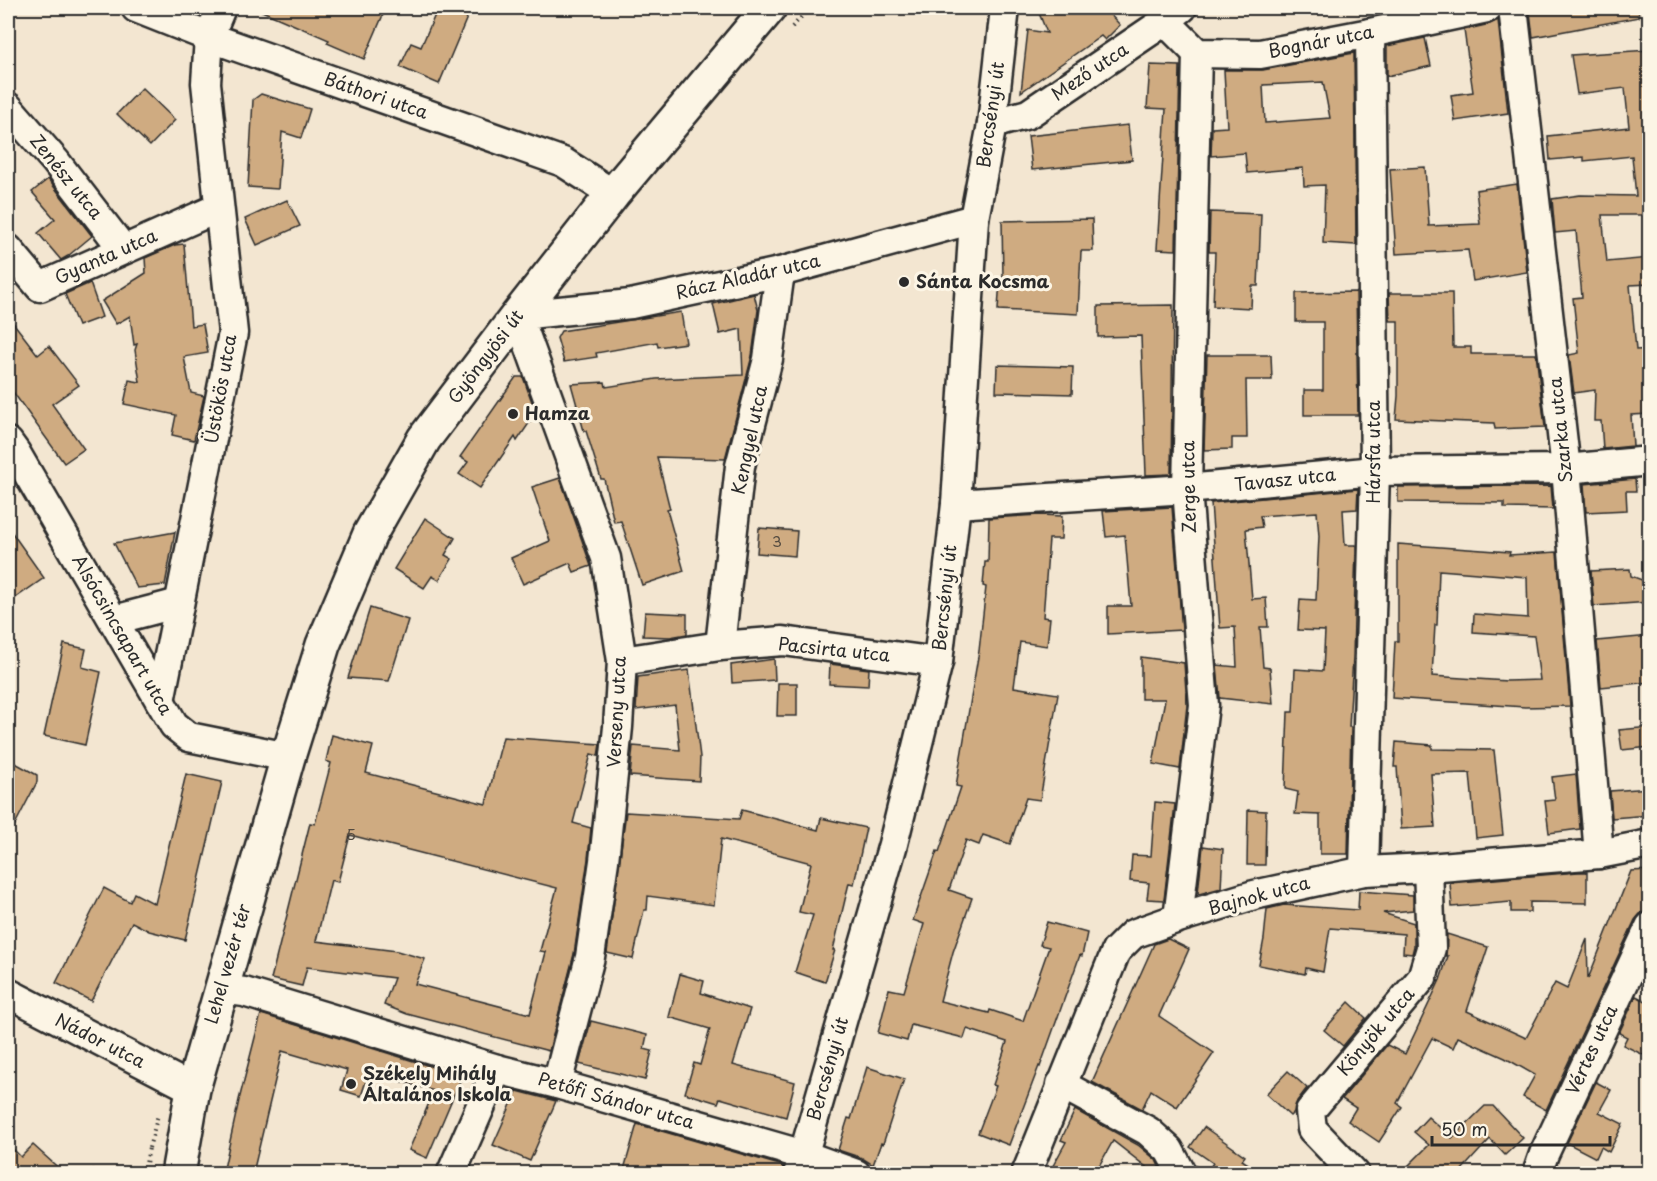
<svg xmlns="http://www.w3.org/2000/svg" width="1657" height="1181" font-family="'Playpen Sans',sans-serif">
	<rect width="100%" height="100%" fill="#f3e6d1"/>
	<filter id="ink" filterUnits="userSpaceOnUse"><feTurbulence type="fractalNoise" baseFrequency=".0167" numOctaves="2"/><feDisplacementMap in="SourceGraphic" scale="12" xChannelSelector="R" yChannelSelector="G"/><feConvolveMatrix kernelMatrix="1 2 1 2 8 2 1 2 1" color-interpolation-filters="sRGB"/></filter>
	<g filter="url(#ink)">
		<!-- building -->
		<g fill="#cfab81" stroke="#2b2b2b" stroke-width="1.5" fill-rule="evenodd">
			<path d="M255 8H386L364 59 327 43 329 40Z"/>
			<path d="M438 8H471L439 84 400 67 411 43 421 47Z"/>
			<path d="M1037 8H1104L1120 25 1105 40 1101 36 1021 92 1028 30 1047 33Z"/>
			<path d="M1557 8H1638L1639 17 1533 37 1530 12Z"/>
			<path d="M1498 20 1508 113 1455 121 1451 95 1473 92 1464 30 1490 24Z"/>
			<path d="M1425 38 1431 66 1387 76V46Z"/>
			<path d="M1650 50V195L1642 196H1650V215H1602L1607 262 1650 258V284L1630 285 1636 350 1650 349V414L1631 415 1633 446 1603 449 1601 421H1594L1595 390 1574 393 1569 355 1579 353 1573 298 1582 297 1576 231 1555 233 1552 199 1580 195 1636 196 1632 156 1584 161V157L1550 160 1548 136 1629 127 1625 88 1577 94 1571 55Z"/>
			<path d="M1354 53 1356 245 1323 243 1325 185 1304 186 1303 168 1247 173 1245 153 1211 156 1212 128 1227 127 1224 70H1263ZM1323 82 1330 118 1265 123 1263 85Z"/>
			<path d="M1150 65 1180 66 1176 250 1157 249 1166 109 1147 108Z"/>
			<path d="M142 88 175 120 150 146 117 114Z"/>
			<path d="M261 94 310 109 301 138 282 132 278 189 248 187 253 100Z"/>
			<path d="M1128 125 1132 160 1032 170 1028 136Z"/>
			<path d="M1425 167 1429 226 1480 224 1476 190 1517 184 1527 272 1473 281 1468 250 1396 254 1390 169Z"/>
			<path d="M48 179 92 236 68 256 61 260 38 233 55 219 32 192Z"/>
			<path d="M287 200 300 226 257 245 245 219Z"/>
			<path d="M1210 212 1261 214 1258 286H1252L1251 308 1213 306 1215 252H1209Z"/>
			<path d="M1092 219 1093 251H1081L1078 314 998 310 1000 278H1003L1002 221Z"/>
			<path d="M184 244 191 326 203 324 208 353 184 357 191 393 204 396 194 440 172 435 176 415 124 404 129 380 140 382 135 350 137 344 134 345 130 316 116 324 102 301 146 273 145 258 175 245Z"/>
			<path d="M90 283 102 317 78 326 65 294Z"/>
			<path d="M1356 292 1358 415H1304V390H1323V322H1296V293Z"/>
			<path d="M1389 293H1452L1453 347H1471V354H1536L1545 427 1495 429 1494 423 1396 419 1398 396V321H1390Z"/>
			<path d="M754 294 758 310 752 356 725 459 657 457 670 509 667 510 684 571 642 585 621 521 614 522 604 479H601L586 431H584L571 384 605 382 606 387 656 379 743 375 741 329 720 334 713 304Z"/>
			<path d="M1173 305 1171 474 1146 475 1141 336 1098 337V306Z"/>
			<path d="M681 312 686 343 658 347 657 342 596 353 597 357 564 362 557 338 561 331Z"/>
			<path d="M8 316 38 355 49 346 79 385 52 404 84 449 64 463 8 385Z"/>
			<path d="M1207 355H1271L1272 380H1246L1247 438H1232V449L1204 450Z"/>
			<path d="M997 365 1073 367 1072 394 996 392Z"/>
			<path d="M516 377H523L536 413 517 441 515 437 480 488 459 474 468 462 460 457Z"/>
			<path d="M560 478 591 566 574 572 570 563 523 584 511 558 550 541 532 487Z"/>
			<path d="M1635 479 1636 491H1626L1627 510 1586 512 1584 484Z"/>
			<path d="M1551 486 1553 509 1504 508V503L1398 502V487Z"/>
			<path d="M1358 489 1357 509 1343 510 1345 545H1356L1353 656 1349 727H1351L1348 854H1320V815L1295 814 1298 792 1285 789 1288 712H1293L1295 669 1323 671 1325 631 1298 630 1300 599 1316 600 1319 536 1317 512 1260 516 1262 527 1246 529 1252 599 1266 598 1268 627H1260L1263 667 1270 668 1273 704 1220 698 1217 665 1237 667 1235 627 1220 628 1211 503Z"/>
			<path d="M1172 507 1182 630 1108 634V606H1131L1125 535 1106 537 1103 511Z"/>
			<path d="M1040 515 1062 516 1061 539H1049L1043 617 1050 618 1047 646 1020 642 1014 687 1058 694 1040 800 1026 798 1010 844 983 835 979 845 966 840 949 890 972 898 953 952 940 1001 989 1013 990 1010 1023 1021 1049 947 1040 945 1047 922 1087 933 1082 956 1080 955 1040 1067 1039 1066 1009 1145 978 1133 996 1086 993 1085 1007 1042 967 1029 964 1038 911 1025 907 1041 878 1033 889 989 904 992 924 924 913 920 937 851 939 852 961 787 956 786 979 651 986 587 983 586 985 562H988L989 518Z"/>
			<path d="M425 518 455 538 445 555 452 559 439 580 432 576 424 588 394 569Z"/>
			<path d="M8 527 44 578 8 603Z"/>
			<path d="M759 528 797 531 795 556 757 553Z"/>
			<path d="M175 532 165 585 137 588 114 543Z"/>
			<path d="M1398 544 1510 552 1509 555 1557 552 1570 706 1525 707 1392 698 1395 641H1398ZM1439 570 1527 577 1528 618 1474 614 1473 632 1534 636 1540 680 1507 681 1432 676 1435 625H1437Z"/>
			<path d="M1630 569 1631 576 1650 583V602L1594 606 1591 571Z"/>
			<path d="M370 608 408 620 389 681 348 678Z"/>
			<path d="M645 612 687 614V634L670 637 643 636Z"/>
			<path d="M1650 636V682L1601 687 1597 641Z"/>
			<path d="M64 644 86 649 82 667 101 672 85 745 44 736Z"/>
			<path d="M1141 657 1184 663 1187 705 1180 769 1153 764 1165 699H1141Z"/>
			<path d="M774 659 775 680 732 683 731 665Z"/>
			<path d="M830 664 869 669 868 686 829 684Z"/>
			<path d="M689 670 700 757 699 781 630 776 633 746 680 750 675 705 636 710 638 677Z"/>
			<path d="M778 683H797V716H777Z"/>
			<path d="M1650 727V747L1622 750 1619 730Z"/>
			<path d="M332 735 373 746 366 773 486 804 503 737 600 744 598 756 591 754 573 823 591 828 588 859 574 954 549 1051 407 1014 384 1005 394 978 307 967 302 986 271 979 310 823 315 824 331 763 326 761ZM350 835 557 888 540 951 546 952 530 1014 415 984 425 959 397 951 316 941 331 880 338 882Z"/>
			<path d="M1396 742 1432 745V749L1494 750 1503 835 1476 838 1470 773 1431 774 1435 827 1401 829 1397 767H1394Z"/>
			<path d="M8 759 37 775V782L8 838Z"/>
			<path d="M186 774 222 782 185 940 149 931 132 922 91 1001 56 983 104 888 130 902 134 893 155 904Z"/>
			<path d="M1576 774 1580 829 1549 833 1545 801 1555 800 1552 777Z"/>
			<path d="M1650 788V815L1612 818 1610 791Z"/>
			<path d="M1155 802 1175 804 1164 900 1147 899 1149 883 1130 881 1132 855 1151 856Z"/>
			<path d="M742 810 818 830 821 818 866 828 854 884 849 883 833 950H835L825 982 795 972 813 915 799 912 811 863 721 839 714 905 648 896 647 910H644L633 959 607 953 626 812 739 819Z"/>
			<path d="M1248 810 1266 811 1265 865H1247Z"/>
			<path d="M1203 846 1223 849 1221 888 1199 894 1198 893Z"/>
			<path d="M1650 870V901L1645 912 1640 914 1635 920 1546 1110 1523 1097 1535 1075 1505 1058 1458 1037 1453 1048 1432 1038 1397 1103 1402 1107 1379 1142 1348 1121 1356 1108 1342 1099 1387 1045 1405 1054 1440 980 1448 956H1446L1447 934 1488 947 1467 1011 1526 1038 1555 983 1567 989 1587 939 1588 979 1631 871Z"/>
			<path d="M1578 872H1587V903L1530 902V912H1511V902L1452 907 1450 883Z"/>
			<path d="M1359 891 1413 895V910L1383 913 1414 923V946L1412 954 1403 953 1404 934 1330 928 1323 972 1306 968 1305 974 1259 965 1264 939 1267 909 1284 905 1358 910Z"/>
			<path d="M1168 939 1189 949 1159 1016 1214 1053 1177 1107 1151 1090 1142 1109 1092 1082 1154 944Z"/>
			<path d="M680 974 704 981 701 993 750 1009 733 1065 795 1082 786 1117 720 1098 718 1103 685 1093 694 1063 700 1065 710 1029 669 1017Z"/>
			<path d="M1636 996 1650 1003V1058L1623 1045 1627 1037 1619 1033Z"/>
			<path d="M1349 1002 1366 1018 1343 1046 1324 1030Z"/>
			<path d="M261 1014 462 1076 427 1158 409 1150 434 1091 369 1072 361 1096 341 1090 347 1070 282 1051 253 1173H223L239 1100Z"/>
			<path d="M591 1021 647 1035 644 1049 652 1051 645 1080 579 1064Z"/>
			<path d="M867 1067 904 1079 883 1144 881 1143 873 1165 862 1158 838 1150 848 1118 851 1119Z"/>
			<path d="M1288 1071 1307 1088 1297 1101 1294 1112 1290 1116 1266 1094Z"/>
			<path d="M1596 1082 1611 1090 1599 1112 1623 1124 1609 1152 1601 1147 1596 1158 1567 1143Z"/>
			<path d="M517 1091 556 1101 530 1161 493 1145Z"/>
			<path d="M1485 1106H1493L1523 1138 1505 1155 1490 1139 1459 1173H1401L1429 1145 1414 1132 1428 1117 1452 1138Z"/>
			<path d="M1075 1110 1138 1145 1156 1160 1161 1171 1159 1173H1154L1113 1141 1095 1173H1049L1066 1142 1061 1140Z"/>
			<path d="M637 1124 783 1166 782 1173H623Z"/>
			<path d="M1204 1127 1245 1156 1242 1160 1262 1173H1206L1213 1163 1190 1147Z"/>
			<path d="M8 1144 21 1157 33 1145 64 1173H8Z"/>
		</g>
		<g fill="none" stroke-linecap="round" stroke-linejoin="round">
			<!-- street casing -->
			<g stroke="#2b2b2b" stroke-width="33">
				<g id="street">
					<path d="M136 8 209 37 563 162 613 194"/>
					<path d="M1513 8 1566 469 1599 854"/>
					<path d="M1165 21 1197 53 1260 54 1370 33 1487 8"/>
					<path d="M8 107 56 162 123 249"/>
					<path d="M992 124 1028 114 1165 21 1182 8"/>
					<path d="M8 249 40 287 218 208"/>
					<path d="M8 442 16 453 174 725 189 737 288 757"/>
					<path d="M956 504 1187 489 1375 471 1566 469 1650 461"/>
					<path d="M114 620 179 603"/>
					<path d="M720 646 740 466 768 359 780 272"/>
					<path d="M622 661 720 646 783 641 938 662"/>
					<path d="M160 701 233 333 206 83 209 37 221 8"/>
					<path d="M1364 871 1375 471 1370 33"/>
					<path d="M1178 918 1204 705 1187 489 1197 53"/>
					<path d="M221 989 244 992 497 1069 557 1084 804 1155 856 1174"/>
					<path d="M8 993 193 1089"/>
					<path d="M557 1084 590 957 604 861 618 727 622 661 606 558 518 315 631 304 780 272 974 219"/>
					<path d="M1061 1084 1148 1131 1169 1150 1182 1174"/>
					<path d="M451 1174 497 1069"/>
					<path d="M798 1174 893 844 938 662 956 504 974 219 992 124 1005 8"/>
					<path d="M1026 1174 1116 951 1133 934 1178 918 1254 895 1364 871 1428 868 1599 854 1650 844"/>
					<path d="M1355 1174 1312 1129 1310 1111 1422 978 1431 948 1428 868"/>
					<path d="M1537 1174 1544 1154 1650 927"/>
				</g>
			</g>
			<!-- secondary casing -->
			<g stroke="#2b2b2b" stroke-width="38">
				<path id="secondary" d="M178 1174 193 1089 288 757 323 645 370 534 424 439 518 315 613 194 769 8"/>
			</g>
			<!-- path -->
			<g stroke="#2b2b2b" stroke-width="4" stroke-dasharray="1.5 4.5" stroke-linecap="butt">
				<path d="M792 27 810 8"/>
				<path d="M149 1148 158 1115"/>
				<path d="M92 1170 96 1174"/>
				<path d="M144 1174 149 1148"/>
			</g>
			<!-- street -->
			<use href="#street" stroke="#fcf5e5" stroke-width="28"/>
			<!-- secondary -->
			<use href="#secondary" stroke="#fcf5e5" stroke-width="33"/>
		</g>
	</g>
	<!-- markers -->
	<g fill="#2b2b2b" stroke="#fcf5e5" stroke-width="2">
		<circle cx="904" cy="282" r="6"/>
		<circle cx="513" cy="414" r="6"/>
		<circle cx="351" cy="1084" r="6"/>
	</g>
	<g text-anchor="middle" stroke-width="6" stroke-linejoin="round" paint-order="stroke">
		<!-- number labels -->
		<g font-size="15" fill="#544b40">
			<text x="777" y="547">3</text>
			<text x="351" y="840">5</text>
		</g>
		<!-- street labels -->
		<g font-size="18" fill="#2b2b2b" stroke="#fcf5e5">
			<text transform="translate(1321 42) rotate(-11)" y="6">Bognár utca</text>
			<text transform="translate(1090 72) rotate(-34)" y="6">Mező utca</text>
			<text transform="translate(376 96) rotate(19)" y="6">Báthori utca</text>
			<text transform="translate(991 115) rotate(-82)" y="6">Bercsényi út</text>
			<text transform="translate(66 177) rotate(51)" y="6">Zenész utca</text>
			<text transform="translate(106 257) rotate(-24)" y="6">Gyanta utca</text>
			<text transform="translate(748 277) rotate(-13)" y="6">Rácz Aladár utca</text>
			<text transform="translate(486 357) rotate(-53)" y="6">Gyöngyösi út</text>
			<text transform="translate(221 389) rotate(-80)" y="6">Üstökös utca</text>
			<text transform="translate(1561 430) rotate(-96)" y="6">Szarka utca</text>
			<text transform="translate(750 440) rotate(-78)" y="6">Kengyel utca</text>
			<text transform="translate(1374 452) rotate(-90)" y="6">Hársfa utca</text>
			<text transform="translate(1285 480) rotate(-6)" y="6">Tavasz utca</text>
			<text transform="translate(1189 487) rotate(-91)" y="6">Zerge utca</text>
			<text transform="translate(945 598) rotate(-84)" y="6">Bercsényi út</text>
			<text transform="translate(122 635) rotate(60)" y="6">Alsócsincsapart utca</text>
			<text transform="translate(834 650) rotate(6)" y="6">Pacsirta utca</text>
			<text transform="translate(617 712) rotate(-87)" y="6">Verseny utca</text>
			<text transform="translate(1259 896) rotate(-15)" y="6">Bajnok utca</text>
			<text transform="translate(228 964) rotate(-74)" y="6">Lehel vezér tér</text>
			<text transform="translate(1376 1032) rotate(-50)" y="6">Könyök utca</text>
			<text transform="translate(100 1041) rotate(27)" y="6">Nádor utca</text>
			<text transform="translate(1592 1050) rotate(-65)" y="6">Vértes utca</text>
			<text transform="translate(828 1069) rotate(-74)" y="6">Bercsényi út</text>
			<text transform="translate(616 1101) rotate(16)" y="6">Petőfi Sándor utca</text>
		</g>
		<!-- poi labels -->
		<g font-size="18" font-weight="bold" fill="#2b2b2b" stroke="#fcf5e5" text-anchor="start">
			<text x="916" y="288">Sánta Kocsma</text>
			<text x="525" y="420">Hamza</text>
			<text x="363" y="1080">Székely Mihály<tspan x="363" dy="21">Általános Iskola</tspan></text>
		</g>
	</g>
	<!-- margin -->
	<rect width="1657" height="1181" fill="none" stroke="#fcf5e5" stroke-width="30"/>
	<rect x="15" y="15" width="1627" height="1151" fill="none" stroke="#2b2b2b" stroke-width="2" filter="url(#ink)"/>
	<!-- scale -->
	<path d="M1432 1136v9h178v-9" fill="none" stroke="#2b2b2b" stroke-width="3"/>
	<text x="1441" y="1136" font-size="18" fill="#2b2b2b" stroke="#fcf5e5" stroke-width="4.5" paint-order="stroke">50 m</text>
</svg>
